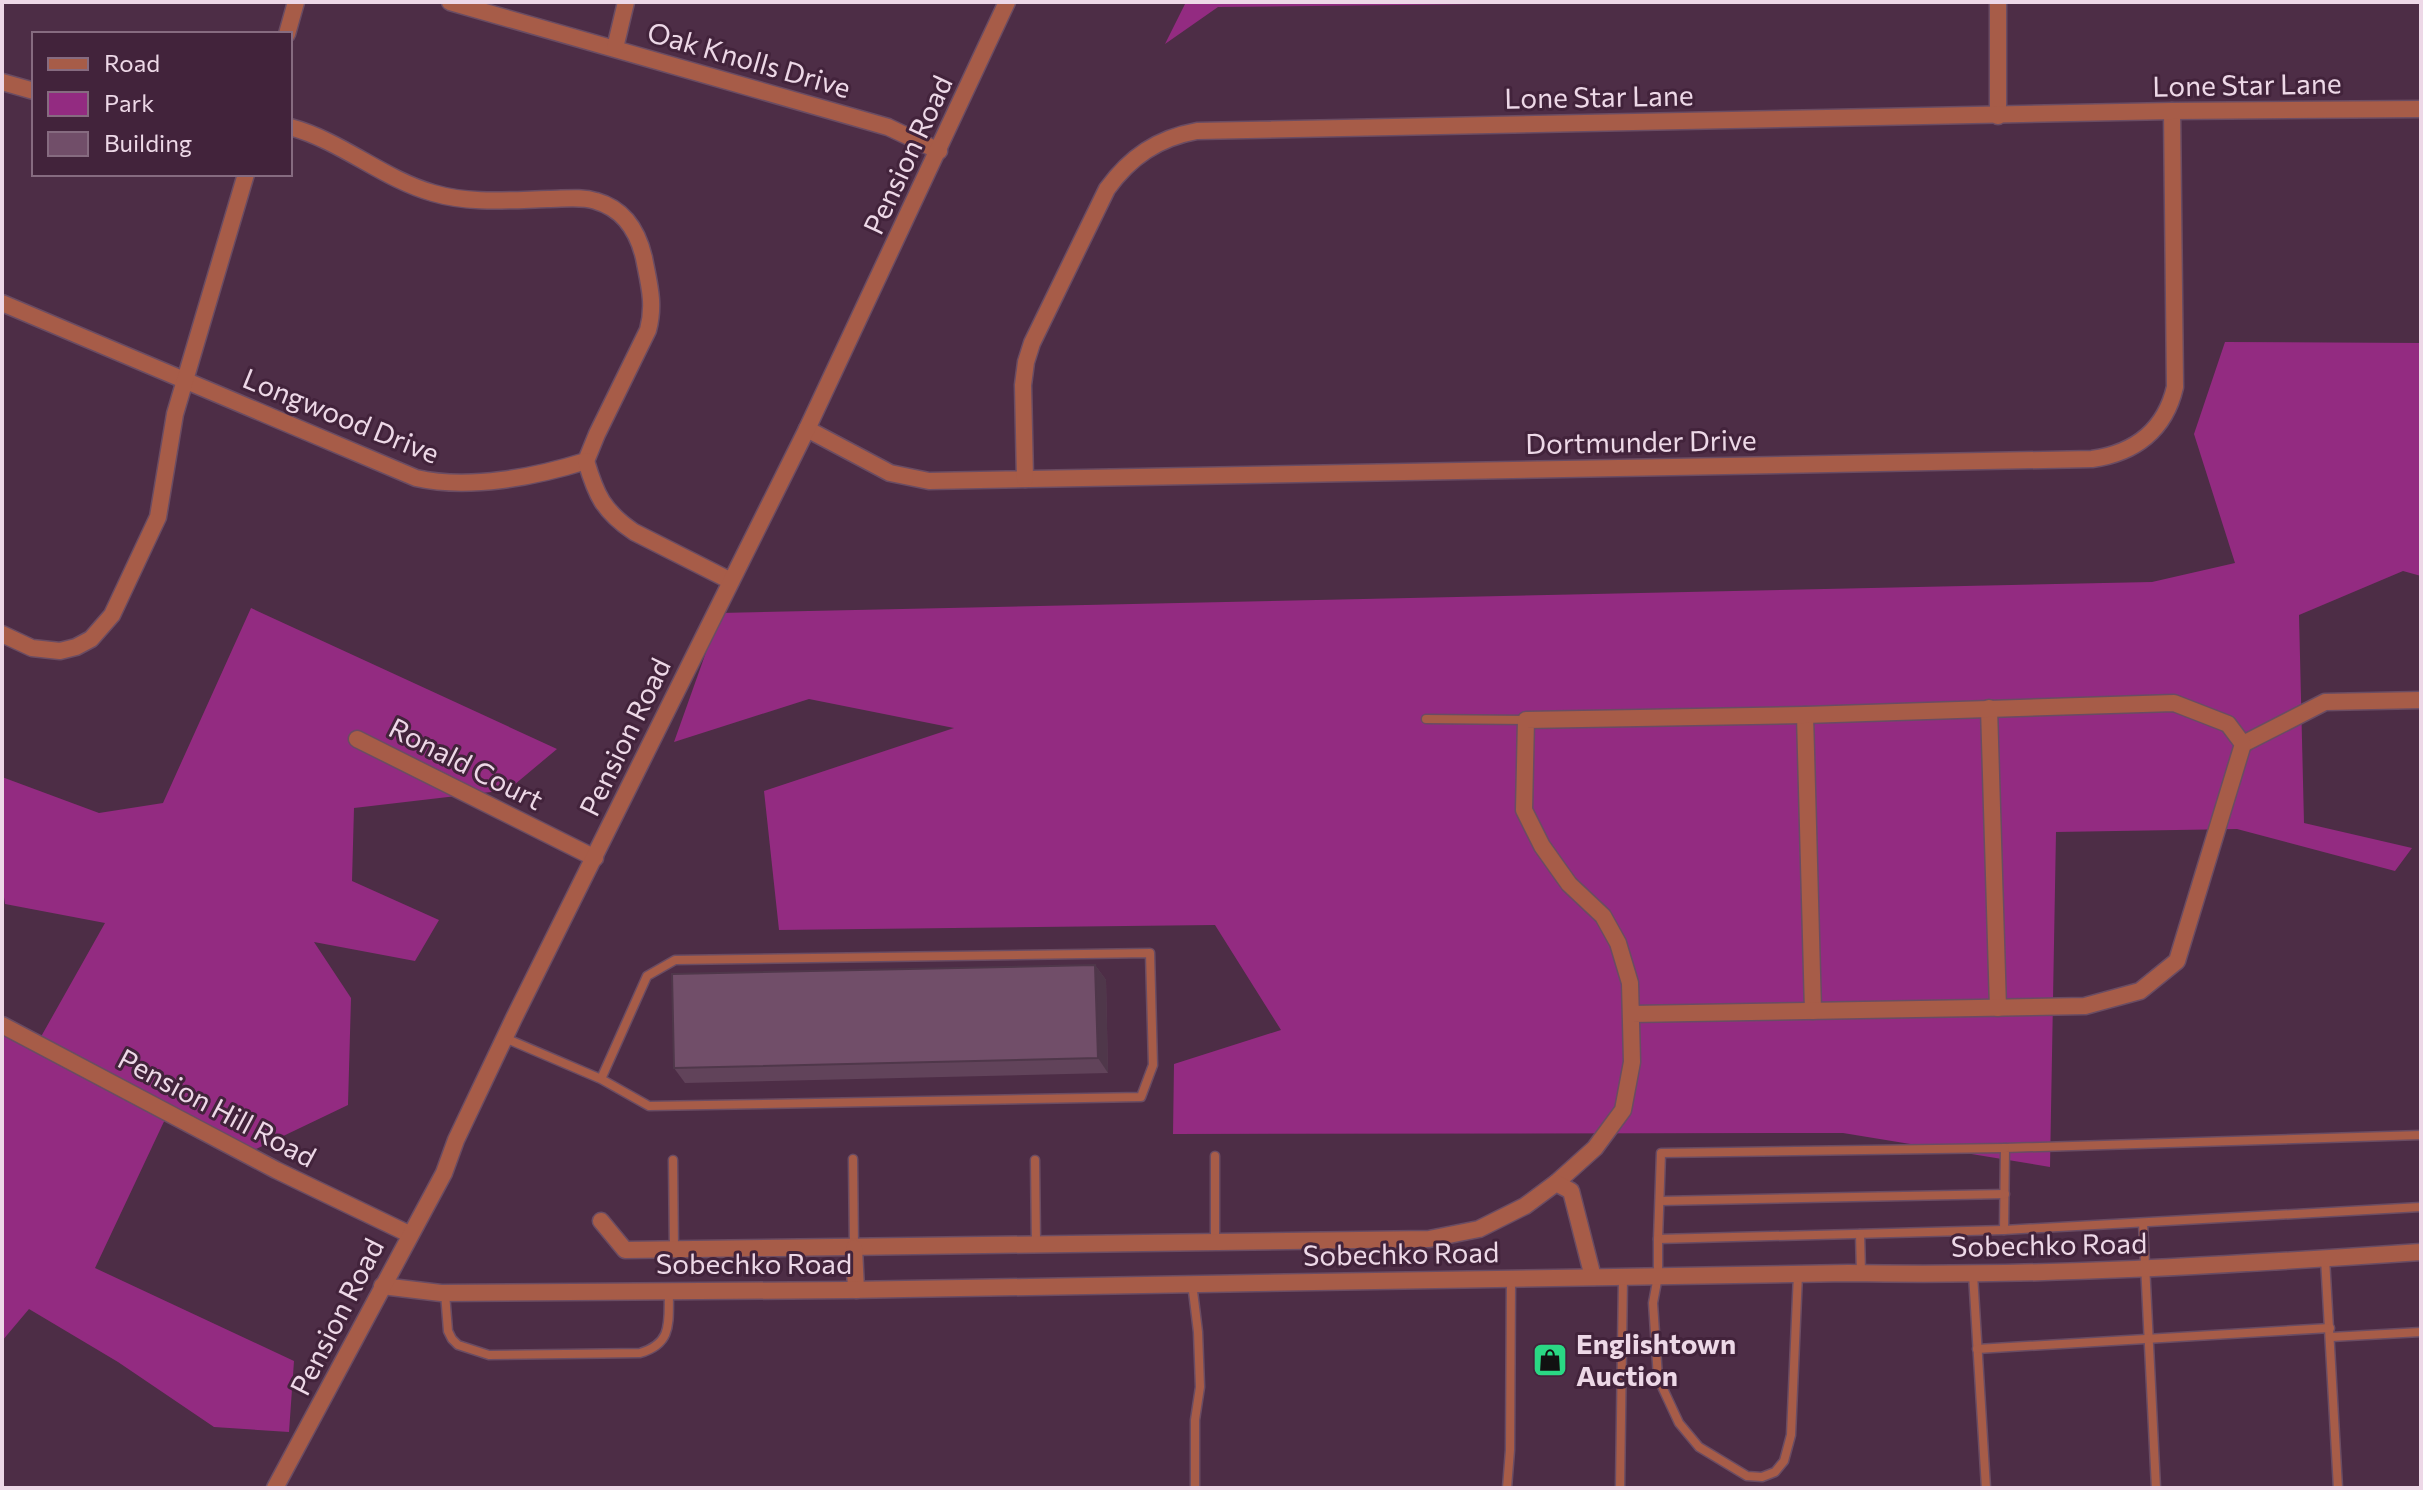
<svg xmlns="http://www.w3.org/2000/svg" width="2423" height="1490" font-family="Commissioner,sans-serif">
	<rect width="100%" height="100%" fill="#4d2d46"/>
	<!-- green -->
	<g fill="#932b81">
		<path d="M1186 2H1656L1218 7 1165 44Z"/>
		<path d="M2225 342 2421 343V576L2403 571 2299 615 2304 823 2412 848 2395 871 2237 829 2056 832 2050 1167 1843 1133 1173 1134 1174 1064 1281 1030 1215 925 779 930 764 791 954 728 809 699 674 742 720 613 2152 582 2235 563 2194 434Z"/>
		<path d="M251 608 557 749 508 790 354 808 352 881 439 920 415 961 314 942 351 998 348 1105 252 1151 168 1113 95 1268 294 1361 289 1432 214 1427 118 1362 29 1309 2 1341V1024L38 1042 105 923 5 904 2 884V777L99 813 163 803Z"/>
	</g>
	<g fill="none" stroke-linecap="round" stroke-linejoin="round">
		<!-- lane casing -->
		<g stroke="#6a4c63" stroke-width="11">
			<g id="lane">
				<path d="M1426 719 1526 720"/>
				<path d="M505 1038 601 1079 649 1106 1141 1097 1153 1065 1150 953 675 960 647 976 601 1079"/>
				<path d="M2421 1135 2005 1148 2004 1230 2421 1207"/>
				<path d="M853 1159 854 1247"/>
				<path d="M673 1160 674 1249"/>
				<path d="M1035 1160 1036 1244"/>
				<path d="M1660 1201 2005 1194"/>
				<path d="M2143 1223 2156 1488"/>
				<path d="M2004 1230 1658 1239 1661 1153 2005 1148"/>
				<path d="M1860 1234 1861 1273"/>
				<path d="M1658 1239V1276L1653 1303 1658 1378 1679 1423 1699 1447 1747 1476 1762 1477 1775 1472 1784 1461 1791 1435 1798 1274"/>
				<path d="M1215 1242V1156"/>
				<path d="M2325 1258 2338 1488"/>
				<path d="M1973 1274 1986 1488"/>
				<path d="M1192 1283 1198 1332 1200 1387 1195 1420V1488"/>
				<path d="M445 1293 448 1331 452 1339 458 1345 489 1355 640 1353C674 1343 668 1321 669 1291"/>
				<path d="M2331 1337 2421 1332"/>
				<path d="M1977 1349 2330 1328"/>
				<path d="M1507 1488 1510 1450 1511 1279"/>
				<path d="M1620 1488 1623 1277"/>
			</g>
		</g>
		<!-- street casing -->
		<g stroke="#6a4c63" stroke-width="19">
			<g id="street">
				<path d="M450 2 888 127 939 151"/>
				<path d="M287 34 296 2"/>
				<path d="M615 48 626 2"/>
				<path d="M2 82 34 91"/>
				<path d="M1998 116V2"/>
				<path d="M2 303 416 478C469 490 535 477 586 461L597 434 648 330C655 304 649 284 644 258 638 232 624 209 596 201 581 196 564 199 548 199 510 200 470 204 433 193 383 179 342 141 290 127"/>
				<path d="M807 429 890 473 929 481 2092 459C2135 453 2165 430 2175 387L2172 111"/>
				<path d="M586 461C596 495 603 511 634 532L731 581"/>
				<path d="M1025 479 1023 385 1026 362 1032 343 1107 189C1130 157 1158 138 1197 131L2172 111 2421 109"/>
				<path d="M2 634 32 648 60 651 76 647 91 639 112 615 158 517 175 414 246 174"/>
				<path d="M1989 708 1998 1008"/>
				<path d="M1805 715 1813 1011"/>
				<path d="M357 739 595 858"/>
				<path d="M2243 744 2325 702 2421 700"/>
				<path d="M2 1025 276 1170 409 1234"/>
				<path d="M1556 1183 1595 1148 1623 1110 1632 1062 1630 983 1618 943 1603 916 1569 884 1542 846 1524 810 1526 720 1805 715 2174 703 2228 724 2243 744 2177 961 2140 991 2085 1006 1632 1014"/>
				<path d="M601 1221 625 1250 1429 1239 1479 1229 1525 1206 1556 1183 1571 1191 1593 1277"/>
				<path d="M854 1248 856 1290"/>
				<path d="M382 1286 441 1293 848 1290 1848 1273C2040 1277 2230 1265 2421 1252"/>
				<path d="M275 1488 444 1173 456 1140 514 1018 807 429 1007 2"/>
			</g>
		</g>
		<!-- lane -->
		<use href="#lane" stroke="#a75c48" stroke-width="8"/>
		<!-- street -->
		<use href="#street" stroke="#a75c48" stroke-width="16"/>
	</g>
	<!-- wall -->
	<path fill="#61435a" d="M1095 965 1106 980 1108 1073 685 1083 674 1068Z"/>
	<!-- shaded-wall -->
	<path fill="#4f374a" d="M1095 965 1106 980 1108 1073 1098 1058Z"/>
	<!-- building -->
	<path fill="#714e69" stroke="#4f374a" stroke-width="2" d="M1095 965 1098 1058 674 1068 672 974Z"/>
	<!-- icons -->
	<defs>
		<g id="shop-square" transform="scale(1.8)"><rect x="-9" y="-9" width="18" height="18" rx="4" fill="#2ad884" stroke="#42233b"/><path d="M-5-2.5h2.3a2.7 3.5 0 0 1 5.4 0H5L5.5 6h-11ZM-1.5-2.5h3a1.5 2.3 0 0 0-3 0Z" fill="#111"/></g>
	</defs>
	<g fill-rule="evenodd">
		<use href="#shop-square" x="1550" y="1360"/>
	</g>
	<g text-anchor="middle" stroke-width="6" stroke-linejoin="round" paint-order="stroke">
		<!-- street labels -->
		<g font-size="28" fill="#edd8e7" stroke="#42233b">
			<text transform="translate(749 60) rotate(16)" y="10">Oak Knolls Drive</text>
			<text transform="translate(2247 85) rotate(-1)" y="10">Lone Star Lane</text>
			<text transform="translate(1599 97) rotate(-1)" y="10">Lone Star Lane</text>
			<text transform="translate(908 155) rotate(-65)" y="10">Pension Road</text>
			<text transform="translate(341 416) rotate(22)" y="10">Longwood Drive</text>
			<text transform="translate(1641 442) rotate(-1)" y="10">Dortmunder Drive</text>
			<text transform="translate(625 737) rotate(-64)" y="10">Pension Road</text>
			<text transform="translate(466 764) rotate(27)" y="10">Ronald Court</text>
			<text transform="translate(217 1108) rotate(28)" y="10">Pension Hill Road</text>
			<text transform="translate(2049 1245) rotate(-1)" y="10">Sobechko Road</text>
			<text transform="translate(1401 1254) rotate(-1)" y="10">Sobechko Road</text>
			<text x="754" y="1274">Sobechko Road</text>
			<text transform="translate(337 1317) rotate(-63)" y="10">Pension Road</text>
		</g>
		<!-- poi labels -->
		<g font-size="28" font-weight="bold" fill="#edd8e7" stroke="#42233b" text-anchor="start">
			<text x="1576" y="1354">Englishtown<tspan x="1576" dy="32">Auction</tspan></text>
		</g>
	</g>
	<!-- border -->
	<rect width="2423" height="1490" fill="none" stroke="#edd8e7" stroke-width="8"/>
	<!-- legend -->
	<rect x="32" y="32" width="260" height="144" fill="#42233b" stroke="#866b80" stroke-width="2"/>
	<rect x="48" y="58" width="40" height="12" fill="#a75c48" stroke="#866b80" stroke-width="2"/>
	<text x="104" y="72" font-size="24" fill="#edd8e7">Road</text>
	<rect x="48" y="92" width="40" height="24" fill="#932b81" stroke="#866b80" stroke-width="2"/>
	<text x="104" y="112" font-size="24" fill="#edd8e7">Park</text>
	<rect x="48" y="132" width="40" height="24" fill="#714e69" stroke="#866b80" stroke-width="2"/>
	<text x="104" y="152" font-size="24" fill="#edd8e7">Building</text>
</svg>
